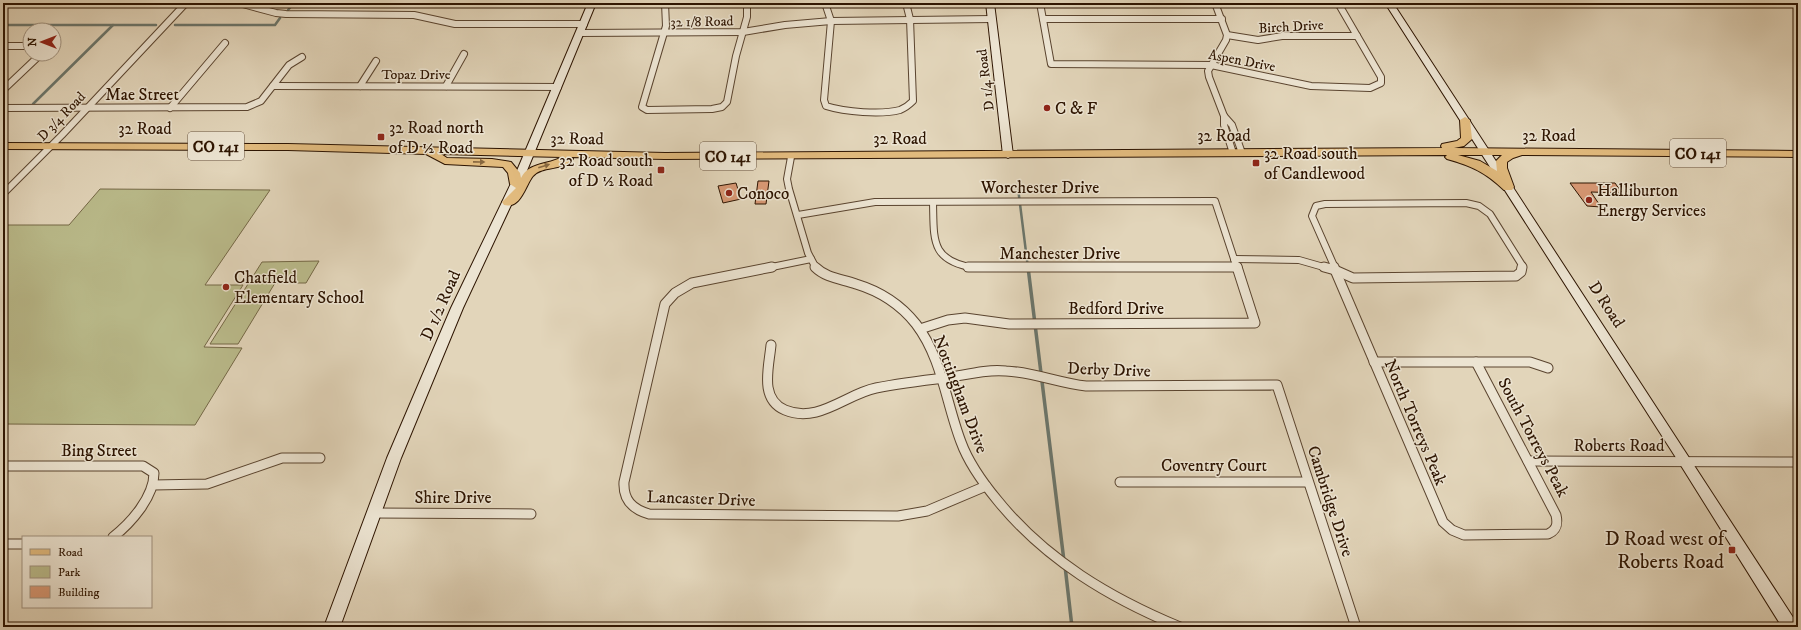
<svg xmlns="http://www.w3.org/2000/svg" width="1801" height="630" font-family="'IM FELL DW Pica',serif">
	<rect width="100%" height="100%" fill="#e2d5ba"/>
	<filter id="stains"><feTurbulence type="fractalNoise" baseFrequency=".005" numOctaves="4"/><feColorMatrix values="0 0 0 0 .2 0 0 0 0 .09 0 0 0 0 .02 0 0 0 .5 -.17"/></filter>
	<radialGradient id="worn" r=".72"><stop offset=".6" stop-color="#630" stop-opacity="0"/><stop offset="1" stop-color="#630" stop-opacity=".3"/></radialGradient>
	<!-- green -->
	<g fill="#babb8b" stroke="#746846">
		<path d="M100 189 270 190 205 285H243L204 347 242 348 195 425 3 424V225H69Z"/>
		<path d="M319 261 306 283H275L238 344H210L262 262Z"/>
	</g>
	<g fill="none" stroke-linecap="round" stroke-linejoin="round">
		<!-- stream-far1 -->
		<g stroke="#6b766c" stroke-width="2.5">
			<path d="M288 10 294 3"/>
			<path d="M3 25H156"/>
			<path d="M175 25H275L280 18"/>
			<path d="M33 104 113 25"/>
			<path d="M1018 188 1028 268"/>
		</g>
		<!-- stream -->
		<g stroke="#6b766c" stroke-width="3.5">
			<path d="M1028 267 1064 561"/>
			<path d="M1065 566 1072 627"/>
		</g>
	</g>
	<!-- building -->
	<g fill="#d89874" stroke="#2d1401">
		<path d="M758 181H769L766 204H755Z"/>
		<path d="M736 183 741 199 723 203 718 186Z"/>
		<path d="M1570 183H1615L1622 193 1591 192 1601 207 1587 206Z"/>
	</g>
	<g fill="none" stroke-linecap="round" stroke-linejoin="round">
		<!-- street-far1 casing -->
		<g stroke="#5a442f" stroke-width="8">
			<g id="street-far1">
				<path d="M239 3 276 13 286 14 414 15 455 24H584"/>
				<path d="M665 3 666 26 642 107 647 110 712 109 722 107 727 102 736 56 747 17V3"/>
				<path d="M825 3 831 21 824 100 826 106C845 112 881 115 900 110 905 108 909 105 913 101L910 19 906 3"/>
				<path d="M1040 3 1051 64 1211 65 1311 86 1370 88 1381 83V77L1338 3"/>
				<path d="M1215 3 1227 35 1226 40 1208 71 1209 77 1224 116 1232 125 1242 153"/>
				<path d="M1043 19H1222"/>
				<path d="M580 33 743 32 785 25 831 21 992 19"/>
				<path d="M1227 35 1258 40 1282 36H1357"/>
				<path d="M3 46H30"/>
				<path d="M273 86 558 87"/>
				<path d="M360 86 376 61"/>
				<path d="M446 86 464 54"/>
				<path d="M3 90 41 54"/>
				<path d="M3 108 247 107 261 101 289 65 302 57"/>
				<path d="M170 108 225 43"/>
				<path d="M1224 116V125L1233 153"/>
				<path d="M791 157 787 179 789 189 808 253 816 268"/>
				<path d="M3 194 62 135 186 3"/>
				<path d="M933 202C934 240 930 261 975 268"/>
				<path d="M798 215 875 202 1215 201 1237 268"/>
				<path d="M1234 259 1299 260 1327 268"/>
				<path d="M767 268 811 259"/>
				<path d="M1019 268 1237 267"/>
				<path d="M1335 268 1312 216 1316 206 1325 204 1466 203 1479 206 1490 214 1522 265V268"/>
			</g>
		</g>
		<!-- street casing -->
		<g stroke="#5a442f" stroke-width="11">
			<g id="street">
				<path d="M772 267 692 283 675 293 665 304 624 482C623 500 632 509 649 514L898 516 927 511 986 486"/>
				<path d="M815 267C826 278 842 279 856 284 879 291 901 305 916 324 942 358 946 403 961 442 969 464 983 483 998 501 1046 560 1110 598 1180 627"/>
				<path d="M968 267H1237"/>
				<path d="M1324 267 1335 270"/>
				<path d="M1334 267 1335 270"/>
				<path d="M1335 270 1353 278 1516 276 1521 272 1522 267"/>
				<path d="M1335 270 1443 522 1452 530 1464 535 1548 534C1557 530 1558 524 1556 515L1476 362"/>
				<path d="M920 329 948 320 965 318 1009 324 1255 323 1237 267"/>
				<path d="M771 345C769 367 759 399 785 410 818 424 846 394 876 388 901 383 927 380 952 377 969 374 988 369 1006 371 1033 372 1059 383 1086 386L1277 385 1356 627"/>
				<path d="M1374 362H1530L1548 368"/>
				<path d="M1528 461 1798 462"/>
				<path d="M3 466H143L154 473C154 497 131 523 113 537"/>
				<path d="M1120 482H1307"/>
				<path d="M153 485 207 484 282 458H320"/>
				<path d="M374 513 531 514"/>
				<path d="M3 544H23"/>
			</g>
		</g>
		<!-- secondary casing -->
		<g stroke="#2d1401" stroke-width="2">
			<g id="secondary">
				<path d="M588 3H596L526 173 463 308 401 458 340 627H324L387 458 451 308 516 173Z"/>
				<path d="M986 3H994L1013 155 1008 158 1003 155Z"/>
				<path d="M1385 3H1393L1796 622 1798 627H1782L1680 464Z"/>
			</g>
		</g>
		<!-- primary casing -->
		<g stroke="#2d1401" stroke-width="2">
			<path id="primary" d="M1465 117 1470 120 1472 139 1464 146 1454 148 1798 151V157L1522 155 1513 158 1507 162V168L1514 187 1512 190H1504C1485 172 1472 166 1447 159L1445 157 1447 155 665 159 571 157 573 159C564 171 543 165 533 176 525 186 521 209 504 205L502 202 516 188 510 184 508 173 503 167 445 164 426 154 288 150 3 149V143L288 144 665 153 1442 148 1441 146 1442 144 1457 141 1461 138 1460 120ZM441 154 562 157C548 165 529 162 521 178L520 173 511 162 492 159 447 158ZM1458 155H1502L1496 161 1497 171 1480 161Z"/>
		</g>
		<!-- street-far1 -->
		<use href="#street-far1" stroke="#ece4d2" stroke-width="6"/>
		<!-- street -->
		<use href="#street" stroke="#ece4d2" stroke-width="9"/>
		<!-- secondary -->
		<use href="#secondary" fill="#ece4d2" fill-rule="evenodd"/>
		<!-- primary -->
		<use href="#primary" fill="#e1ba7d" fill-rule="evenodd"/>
	</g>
	<!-- one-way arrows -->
	<defs><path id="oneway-solid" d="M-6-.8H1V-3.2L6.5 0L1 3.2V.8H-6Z"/></defs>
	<g fill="#87673f">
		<use href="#oneway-solid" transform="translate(479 162) rotate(1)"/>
		<use href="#oneway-solid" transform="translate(544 166) rotate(-17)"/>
	</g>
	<!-- markers -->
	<g fill="#8f2418" stroke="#ece4d2" stroke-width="1.5">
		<circle cx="1047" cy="108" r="4"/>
		<rect x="377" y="133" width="8" height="8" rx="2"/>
		<rect x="1252" y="159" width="8" height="8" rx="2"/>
		<rect x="657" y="166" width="8" height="8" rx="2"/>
		<circle cx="729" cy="193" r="4"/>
		<circle cx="1589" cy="200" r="4"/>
		<circle cx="226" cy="287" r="4"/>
		<rect x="1728" y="546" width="8" height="8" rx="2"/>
	</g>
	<g text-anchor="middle" stroke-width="3" stroke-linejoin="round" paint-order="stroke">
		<!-- far-street labels -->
		<g font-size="14" fill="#2d1401" stroke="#ece4d2">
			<text transform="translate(702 21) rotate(-1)" y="5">32 1/8 Road</text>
			<text transform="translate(1291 26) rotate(-3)" y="5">Birch Drive</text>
			<text transform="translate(1242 60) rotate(11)" y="5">Aspen Drive</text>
			<text x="416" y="79">Topaz Drive</text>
			<text transform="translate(985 80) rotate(-97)" y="5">D 1/4 Road</text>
			<text transform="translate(61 116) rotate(-46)" y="5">D 3/4 Road</text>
		</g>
		<!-- shield labels -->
		<g fill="#ece4d2" stroke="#665240" stroke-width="1">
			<rect x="188" y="132" width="56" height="28" rx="3"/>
			<rect x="1670" y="139" width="56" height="28" rx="3"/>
			<rect x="700" y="142" width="56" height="28" rx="3"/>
		</g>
		<g font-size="16" font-weight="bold" fill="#2d1401">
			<text x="216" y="152">CO 141</text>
			<text x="1698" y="159">CO 141</text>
			<text x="728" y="162">CO 141</text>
		</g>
		<!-- street labels -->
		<g font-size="17" fill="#2d1401" stroke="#ece4d2">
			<text x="142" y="100">Mae Street</text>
			<text x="145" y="134">32 Road</text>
			<text x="1224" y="141">32 Road</text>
			<text x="1549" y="141">32 Road</text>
			<text transform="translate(577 138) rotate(1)" y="6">32 Road</text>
			<text x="900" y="144">32 Road</text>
			<text x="1040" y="193">Worchester Drive</text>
			<text x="1060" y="259">Manchester Drive</text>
			<text transform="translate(1607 304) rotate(57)" y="6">D Road</text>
			<text transform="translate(440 305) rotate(-66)" y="6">D 1/2 Road</text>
			<text x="1116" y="314">Bedford Drive</text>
			<text transform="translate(1109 369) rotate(2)" y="6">Derby Drive</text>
			<text transform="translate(961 394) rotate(69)" y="6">Nottingham Drive</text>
			<text transform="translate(1416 422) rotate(67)" y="6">North Torreys Peak</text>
			<text transform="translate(1534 437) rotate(62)" y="6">South Torreys Peak</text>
			<text x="1619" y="451">Roberts Road</text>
			<text x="99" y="456">Bing Street</text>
			<text x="1214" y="471">Coventry Court</text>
			<text x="453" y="503">Shire Drive</text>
			<text transform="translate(701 498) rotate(2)" y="6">Lancaster Drive</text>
			<text transform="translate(1331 501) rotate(72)" y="6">Cambridge Drive</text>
		</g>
		<!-- poi labels -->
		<g font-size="17" fill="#2d1401" stroke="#ece4d2" text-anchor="start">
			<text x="1055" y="114">C &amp; F</text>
			<text x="389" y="133">32 Road north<tspan x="389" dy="20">of D ½ Road</tspan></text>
			<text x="1264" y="159">32 Road south<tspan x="1264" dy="20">of Candlewood</tspan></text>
			<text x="653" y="166" text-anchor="end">32 Road south<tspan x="653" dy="20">of D ½ Road</tspan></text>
			<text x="1597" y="196">Halliburton<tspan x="1597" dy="20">Energy Services</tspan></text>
			<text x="737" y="199">Conoco</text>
			<text x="234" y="283">Chatfield<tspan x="234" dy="20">Elementary School</tspan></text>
		</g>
		<!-- near-poi labels -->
		<g font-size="20" fill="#2d1401" stroke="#ece4d2" text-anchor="end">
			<text x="1724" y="545">D Road west of<tspan x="1724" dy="23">Roberts Road</tspan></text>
		</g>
	</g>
	<!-- margin -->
	<rect width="1801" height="630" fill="none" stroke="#e2d5ba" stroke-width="16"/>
	<rect x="4" y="4" width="1793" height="622" fill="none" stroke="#2d1401" stroke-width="2"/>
	<rect x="8" y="8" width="1785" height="614" fill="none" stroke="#2d1401"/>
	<!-- legend -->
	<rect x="22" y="536" width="130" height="72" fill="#ece4d2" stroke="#a0917e"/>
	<rect x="30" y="549" width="20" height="6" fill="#e1ba7d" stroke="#a0917e"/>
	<text x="58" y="556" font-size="12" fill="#2d1401">Road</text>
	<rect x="30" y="566" width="20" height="12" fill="#babb8b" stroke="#a0917e"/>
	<text x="58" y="576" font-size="12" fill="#2d1401">Park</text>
	<rect x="30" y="586" width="20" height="12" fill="#d89874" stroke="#a0917e"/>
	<text x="58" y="596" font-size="12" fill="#2d1401">Building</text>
	<!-- north arrow -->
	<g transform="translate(42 42) rotate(270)"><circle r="19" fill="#ece4d2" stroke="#a0917e"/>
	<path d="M0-3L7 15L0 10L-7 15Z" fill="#8f2418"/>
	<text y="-6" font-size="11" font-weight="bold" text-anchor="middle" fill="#2d1401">N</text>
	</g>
	<rect width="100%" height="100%" filter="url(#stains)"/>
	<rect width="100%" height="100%" fill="url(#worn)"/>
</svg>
